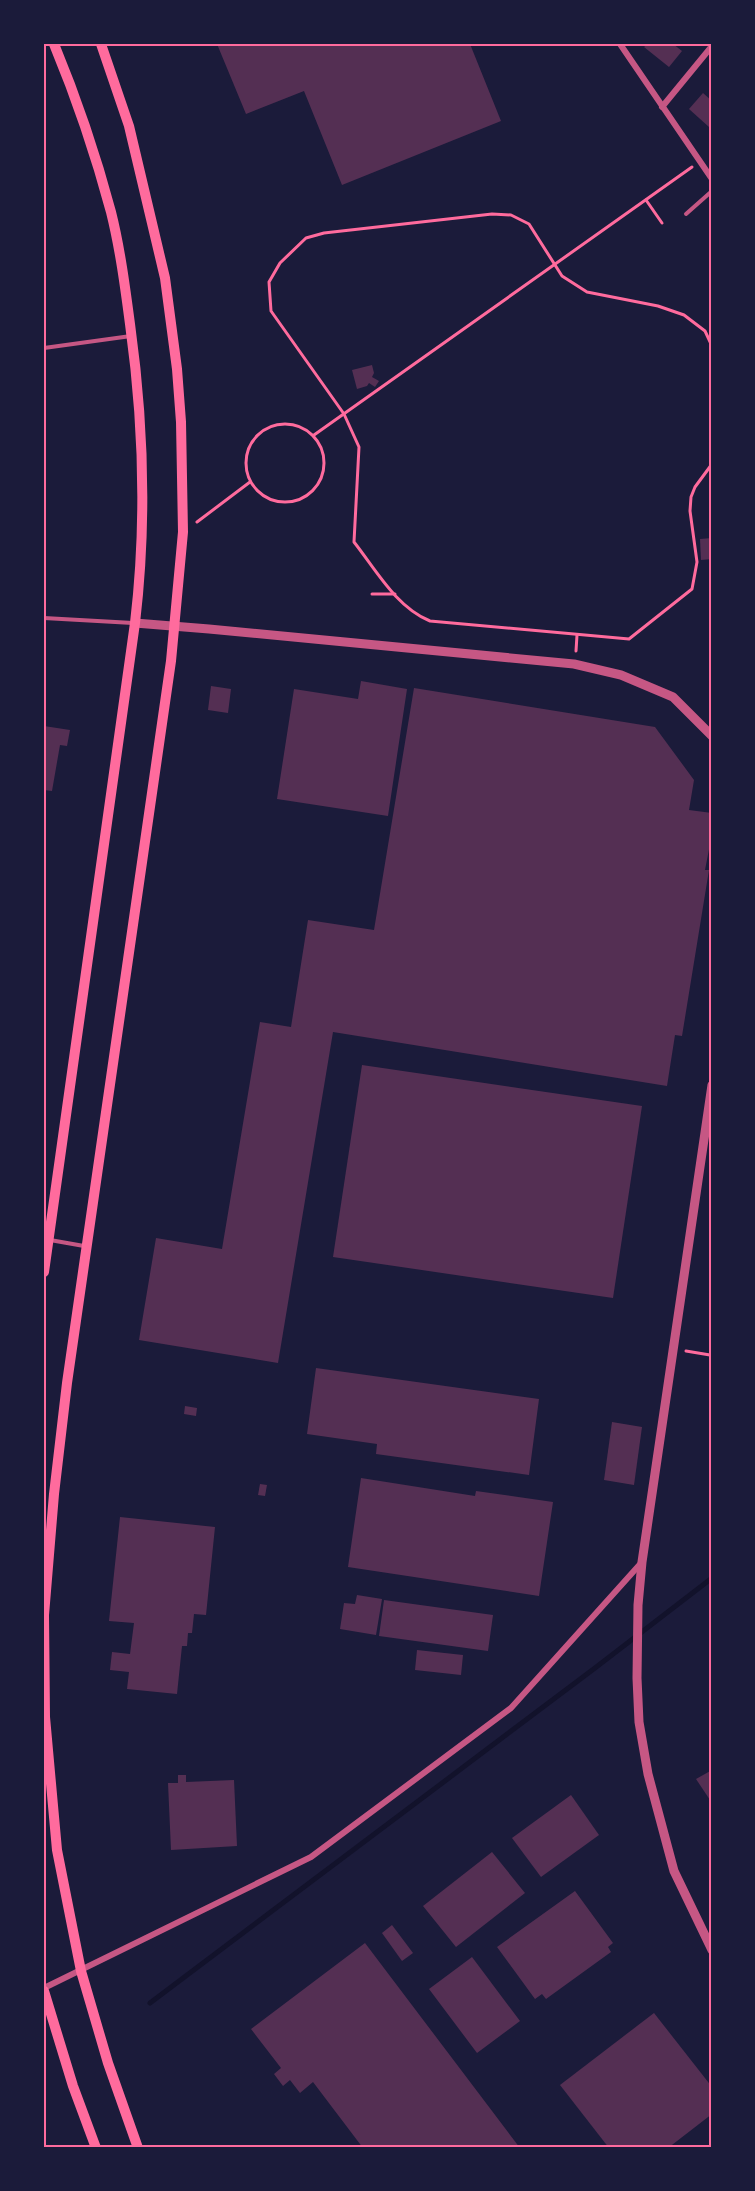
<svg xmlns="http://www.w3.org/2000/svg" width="755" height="2191" font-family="Lato,sans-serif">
	<rect width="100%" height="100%" fill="#1b1b3a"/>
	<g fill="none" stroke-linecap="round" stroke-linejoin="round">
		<!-- stream -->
		<path stroke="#12122b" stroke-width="5" d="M150 2003 595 1668 712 1578"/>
	</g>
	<!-- building -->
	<g fill="#542f53">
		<path d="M217 44H470L501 121 342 185 304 91 246 114Z"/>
		<path d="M648 44H673L682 51 669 67 644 47Z"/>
		<path d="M703 93 712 101V124L709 127 689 109Z"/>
		<path d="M372 365 374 373 372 377 379 381 375 387 369 383 367 386 357 389 352 370Z"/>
		<path d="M712 538V559L701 560 700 539Z"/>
		<path d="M361 681 407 689 388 816 277 799 294 689 358 699Z"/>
		<path d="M211 686 231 689 228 713 208 710Z"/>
		<path d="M414 688 655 727 694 780 689 810 712 813V834L705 870H709L682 1036 675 1035 667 1086 333 1032 278 1363 139 1340 156 1238 222 1249 260 1022 291 1027 308 920 374 930Z"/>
		<path d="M44 726 70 730 67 746 60 745 52 791 44 790Z"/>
		<path d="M362 1065 642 1106 613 1298 333 1257Z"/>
		<path d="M316 1368 539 1399 529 1475 376 1454 377 1444 307 1434Z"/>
		<path d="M185 1406 197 1408 196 1416 184 1414Z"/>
		<path d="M612 1422 642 1427 634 1485 604 1480Z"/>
		<path d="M361 1478 475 1496 476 1491 553 1502 539 1596 348 1567Z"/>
		<path d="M260 1484 267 1485 265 1496 258 1495Z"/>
		<path d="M120 1517 215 1527 206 1615 194 1614 192 1633H188L187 1646H182L177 1694 127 1689 129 1672 110 1670 112 1652 130 1654 134 1623 109 1621Z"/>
		<path d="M357 1595 382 1599 376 1635 340 1629 344 1603 355 1604Z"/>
		<path d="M384 1600 493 1615 488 1651 379 1636Z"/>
		<path d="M417 1650 463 1655 461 1675 415 1670Z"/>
		<path d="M712 1770V1803L696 1779Z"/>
		<path d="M178 1775H186V1782L234 1780 237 1846 171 1850 168 1783H178Z"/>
		<path d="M571 1795 599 1835 541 1877 512 1838Z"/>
		<path d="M492 1852 525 1893 456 1947 423 1906Z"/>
		<path d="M575 1891 613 1943 608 1947 611 1952 546 1999 542 1994 535 1999 497 1947Z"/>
		<path d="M392 1925 413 1953 402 1961 382 1933Z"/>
		<path d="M365 1943 520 2148H363L313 2082 300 2093 290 2080 283 2086 274 2074 281 2068 251 2029Z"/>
		<path d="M472 1957 520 2021 477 2053 429 1989Z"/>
		<path d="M654 2013 712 2087V2114L668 2148H609L560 2085Z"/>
	</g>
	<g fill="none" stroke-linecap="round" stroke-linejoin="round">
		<!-- path -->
		<g stroke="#ff6b9d" stroke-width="3">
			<path d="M646 200 662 223"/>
			<path d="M712 346 705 331 684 315 658 306 587 292 562 276 529 224 511 215 492 214 324 233 306 238 280 263 269 282 271 311 344 414 359 447 354 542C376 570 396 607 430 621L629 639 692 589 697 562 690 511 691 497 695 487 712 464"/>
			<circle cx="285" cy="463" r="39"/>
			<path d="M314 435 692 167"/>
			<path d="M197 522 250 482"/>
			<path d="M372 594H395"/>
			<path d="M576 651 577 635"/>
			<path d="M686 1351 710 1355 712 1357"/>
		</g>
		<!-- service -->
		<g stroke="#c65784" stroke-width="4">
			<path d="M686 214 712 191"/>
			<path d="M44 348 131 336"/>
			<path d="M44 618 133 623"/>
			<path d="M50 1240 84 1246"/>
		</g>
		<!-- minor -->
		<g stroke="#c65784" stroke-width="6">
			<path d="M620 44 712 179"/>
			<path d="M662 107 712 46"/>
			<path d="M44 1988 311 1857 511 1708 642 1562"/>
		</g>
		<!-- tertiary -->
		<g stroke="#c65784" stroke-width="9">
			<path d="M135 623 209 629 574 664 621 675 673 697 712 736"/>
			<path d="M712 1085 642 1562 638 1605 637 1678 639 1722 648 1774 674 1871 712 1950"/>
		</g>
		<!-- secondary -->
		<g stroke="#ff6b9d" stroke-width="10">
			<path d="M101 44 129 126 165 278 177 369 181 422 183 532 171 661 67 1383 54 1494 44 1615 45 1717 57 1850 81 1971 108 2063 138 2148"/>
			<path d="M44 1272 135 623C147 522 144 425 130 324 125 286 120 248 111 212 96 156 76 97 54 44"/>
			<path d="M44 1991 73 2086 96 2148"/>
		</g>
	</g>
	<!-- border -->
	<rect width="755" height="2191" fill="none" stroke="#1b1b3a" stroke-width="90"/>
	<rect x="45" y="45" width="665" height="2101" fill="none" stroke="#ff6b9d" stroke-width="2"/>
</svg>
